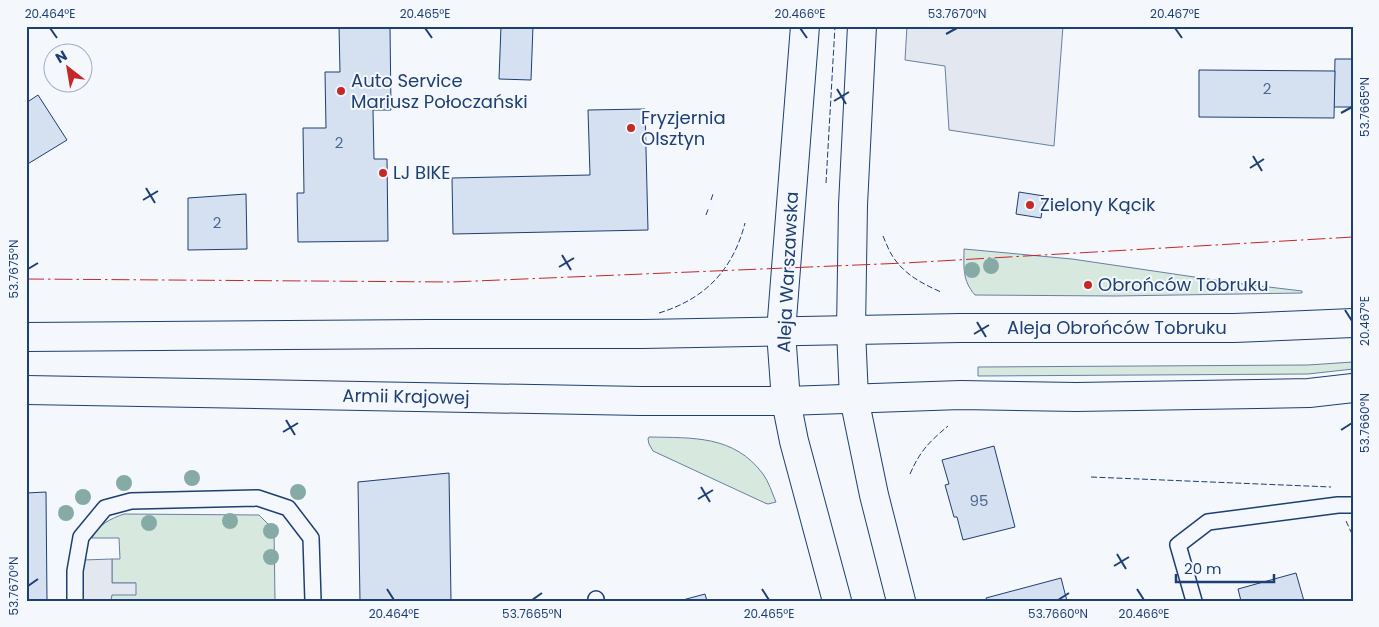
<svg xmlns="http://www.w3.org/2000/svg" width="1379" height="627" font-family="Poppins,sans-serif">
	<rect width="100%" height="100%" fill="#f4f7fb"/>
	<!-- green -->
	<g fill="#d7e8df" stroke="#687fa3">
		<path d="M964 249 1072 259 1235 283 1302 291V293L1115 296 975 295C962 280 964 268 964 249Z"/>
		<path d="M1353 362V369L1308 374 978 376V367L1308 365Z"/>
		<path d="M649 437C693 438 734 435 763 474 769 482 772 493 776 502L768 504 765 503 653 451 649 444 648 439Z"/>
		<path d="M124 514 259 515 274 530 275 601H111V595L136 583H112V559H120L119 538H92C97 525 112 518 124 514Z"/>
	</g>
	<!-- parking -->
	<g fill="#e3e8f0" stroke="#687fa3">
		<path d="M907 26H1063L1054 146 949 130 945 66 905 60Z"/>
		<path d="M112 559V583H136V595H112L111 601H83V560Z"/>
	</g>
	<!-- building -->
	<g fill="#d5e0f0" stroke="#1d3f73">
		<path d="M339 26H390L391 110H373L374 159H387L388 241 298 242 297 193H304L303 128H326L325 72H340Z"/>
		<path d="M501 26H533L531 80 499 79Z"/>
		<path d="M1335 59H1353V107H1334Z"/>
		<path d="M1199 70 1335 71 1334 118 1199 117Z"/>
		<path d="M38 95 67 140 26 165V103Z"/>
		<path d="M645 109 648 230 453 234 452 178 590 175 588 110Z"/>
		<path d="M1019 192 1044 196 1041 218 1016 214Z"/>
		<path d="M246 194 247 249 188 250V198Z"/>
		<path d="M994 446 1015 527 963 540 957 517H954L945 485 949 484 942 460Z"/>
		<path d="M449 473 451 601H360L358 482Z"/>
		<path d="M46 492 47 601H26V493Z"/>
		<path d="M1296 573 1304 601H1241L1238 589Z"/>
		<path d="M1061 578 1067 601H987L986 598Z"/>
		<path d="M705 594 707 601H679Z"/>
	</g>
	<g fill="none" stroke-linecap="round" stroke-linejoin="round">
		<!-- service casing -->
		<g stroke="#1d3f73" stroke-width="18">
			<g id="service">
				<path d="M75 601V571L81 537 105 508 131 501 258 498 288 508 311 538 313 601"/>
				<path d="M596 601V599"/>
				<path d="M1194 601 1178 545 1208 522 1338 505H1353"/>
			</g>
		</g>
		<!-- tertiary casing -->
		<g stroke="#1d3f73" stroke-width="30">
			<g id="tertiary">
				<path d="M851 330 853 205 862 26"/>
				<path d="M781 332 805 26"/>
			</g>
		</g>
		<!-- secondary casing -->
		<g stroke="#1d3f73" stroke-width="30">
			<g id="secondary">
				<path d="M851 330 854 398 874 495 901 601"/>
				<path d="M781 332 786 401 794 441 837 601"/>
				<path id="s1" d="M26 337 429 334H643L960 328H1234L1353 323"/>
				<path id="s2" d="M26 390 641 401H786L961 395 1076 397 1309 393 1353 388"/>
			</g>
		</g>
		<!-- service -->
		<use href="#service" stroke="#f4f7fb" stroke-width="15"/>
		<!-- tertiary -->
		<use href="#tertiary" stroke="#f4f7fb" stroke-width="28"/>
		<!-- secondary -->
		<use href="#secondary" stroke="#f4f7fb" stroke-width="28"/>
		<!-- fence -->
		<g stroke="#1d3f73" stroke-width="1" stroke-dasharray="6 2.5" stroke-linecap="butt">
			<path d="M826 183 835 26"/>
			<path d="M711 200 713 194"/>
			<path d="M706 215 709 207"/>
			<path d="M883 236C886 243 889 251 893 257 905 275 923 284 941 292"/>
			<path d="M659 313C705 299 733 270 745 223"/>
			<path d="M910 474C920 451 929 442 948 426"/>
			<path d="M1091 477 1331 487"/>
			<path d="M1346 521 1353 536"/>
		</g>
		<!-- power -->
		<path stroke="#c62828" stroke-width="1" stroke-dasharray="18 4 2.5 4" stroke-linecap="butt" d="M26 279 452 282 905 263 1353 237"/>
	</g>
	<!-- trees -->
	<g fill="#86aba6">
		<circle cx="991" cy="266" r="8"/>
		<circle cx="972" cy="270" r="8"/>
		<circle cx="192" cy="478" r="8"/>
		<circle cx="124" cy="483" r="8"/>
		<circle cx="298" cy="492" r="8"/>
		<circle cx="83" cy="497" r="8"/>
		<circle cx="66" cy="513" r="8"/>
		<circle cx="230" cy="521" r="8"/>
		<circle cx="149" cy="523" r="8"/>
		<circle cx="271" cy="531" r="8"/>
		<circle cx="271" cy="557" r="8"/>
	</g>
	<!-- ticks -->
	<path fill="none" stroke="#1d3f73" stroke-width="2" d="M50 28 57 38M425 28 432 38M800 28 807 38M1175 28 1182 38M946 34 957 28M837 89 846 104M834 101 849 92M1341 113 1352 107M1253 156 1262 171M1250 168 1264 159M146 188 155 203M143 200 158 191M562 255 571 270M559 267 574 258M28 269 38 263M1345 310 1352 321M977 322 986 337M974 334 989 325M286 420 295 435M1341 430 1352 423M283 432 298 423M701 487 710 502M698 499 713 490M1117 554 1126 569M1114 566 1129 557M28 586 38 579M387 589 394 600M762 589 769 600M1137 589 1144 600M532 600 542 593M1058 600 1069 593"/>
	<!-- markers -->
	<g fill="#c62828" stroke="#f4f7fb" stroke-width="2">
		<circle cx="341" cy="91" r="5"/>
		<circle cx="631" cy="128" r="5"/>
		<circle cx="383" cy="173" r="5"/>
		<circle cx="1030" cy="205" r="5"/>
		<circle cx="1088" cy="285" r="5"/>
	</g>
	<g text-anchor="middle" stroke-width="4" stroke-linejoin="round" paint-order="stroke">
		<!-- number labels -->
		<g font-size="15" fill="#4b6792">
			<text x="1267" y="94">2</text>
			<text x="339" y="148">2</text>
			<text x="217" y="228">2</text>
			<text x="979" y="506">95</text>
		</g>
		<!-- poi labels -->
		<g font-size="18" fill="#1d3f73" stroke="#f4f7fb" text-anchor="start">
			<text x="351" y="87">Auto Service<tspan x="351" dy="21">Mariusz Połoczański</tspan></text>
			<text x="641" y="124">Fryzjernia<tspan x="641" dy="21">Olsztyn</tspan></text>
			<text x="393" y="179">LJ BIKE</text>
			<text x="1040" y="211">Zielony Kącik</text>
			<text x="1098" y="291">Obrońców Tobruku</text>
		</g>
		<!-- street labels -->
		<g font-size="18" fill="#1d3f73" stroke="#f4f7fb">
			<text transform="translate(788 272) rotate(-87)" y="6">Aleja Warszawska</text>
			<text dy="6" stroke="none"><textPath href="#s1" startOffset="1091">Aleja Obrońców Tobruku</textPath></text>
			<text dy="6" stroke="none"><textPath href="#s2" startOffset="380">Armii Krajowej</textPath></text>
		</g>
	</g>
	<!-- border -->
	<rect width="1379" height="627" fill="none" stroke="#f4f7fb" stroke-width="55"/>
	<!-- north arrow -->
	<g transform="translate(68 68) rotate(329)"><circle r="24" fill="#f4f7fb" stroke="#9eadc5"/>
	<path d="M0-4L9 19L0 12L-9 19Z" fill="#c62828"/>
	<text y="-8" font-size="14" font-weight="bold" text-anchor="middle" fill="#1d3f73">N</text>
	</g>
	<!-- scale -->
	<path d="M1176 574v8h98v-8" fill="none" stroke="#1d3f73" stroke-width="2.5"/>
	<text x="1184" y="574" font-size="15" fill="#1d3f73" stroke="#f4f7fb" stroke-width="4" paint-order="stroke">20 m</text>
	<rect x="28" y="28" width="1324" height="572" fill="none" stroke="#1d3f73" stroke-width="2"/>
	<g font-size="12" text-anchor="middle" fill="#1d3f73">
		<text x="50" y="18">20.464°E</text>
		<text x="425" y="18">20.465°E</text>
		<text x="800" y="18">20.466°E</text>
		<text x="957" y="18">53.7670°N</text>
		<text x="1175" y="18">20.467°E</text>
		<text transform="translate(1365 107) rotate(-90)" y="4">53.7665°N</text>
		<text transform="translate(14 269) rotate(-90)" y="4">53.7675°N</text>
		<text transform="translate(1365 321) rotate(-90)" y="4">20.467°E</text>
		<text transform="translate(1365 423) rotate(-90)" y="4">53.7660°N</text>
		<text transform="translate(14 586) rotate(-90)" y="4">53.7670°N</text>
		<text x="394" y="618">20.464°E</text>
		<text x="532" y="618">53.7665°N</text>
		<text x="769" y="618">20.465°E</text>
		<text x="1058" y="618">53.7660°N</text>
		<text x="1144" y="618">20.466°E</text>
	</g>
</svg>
